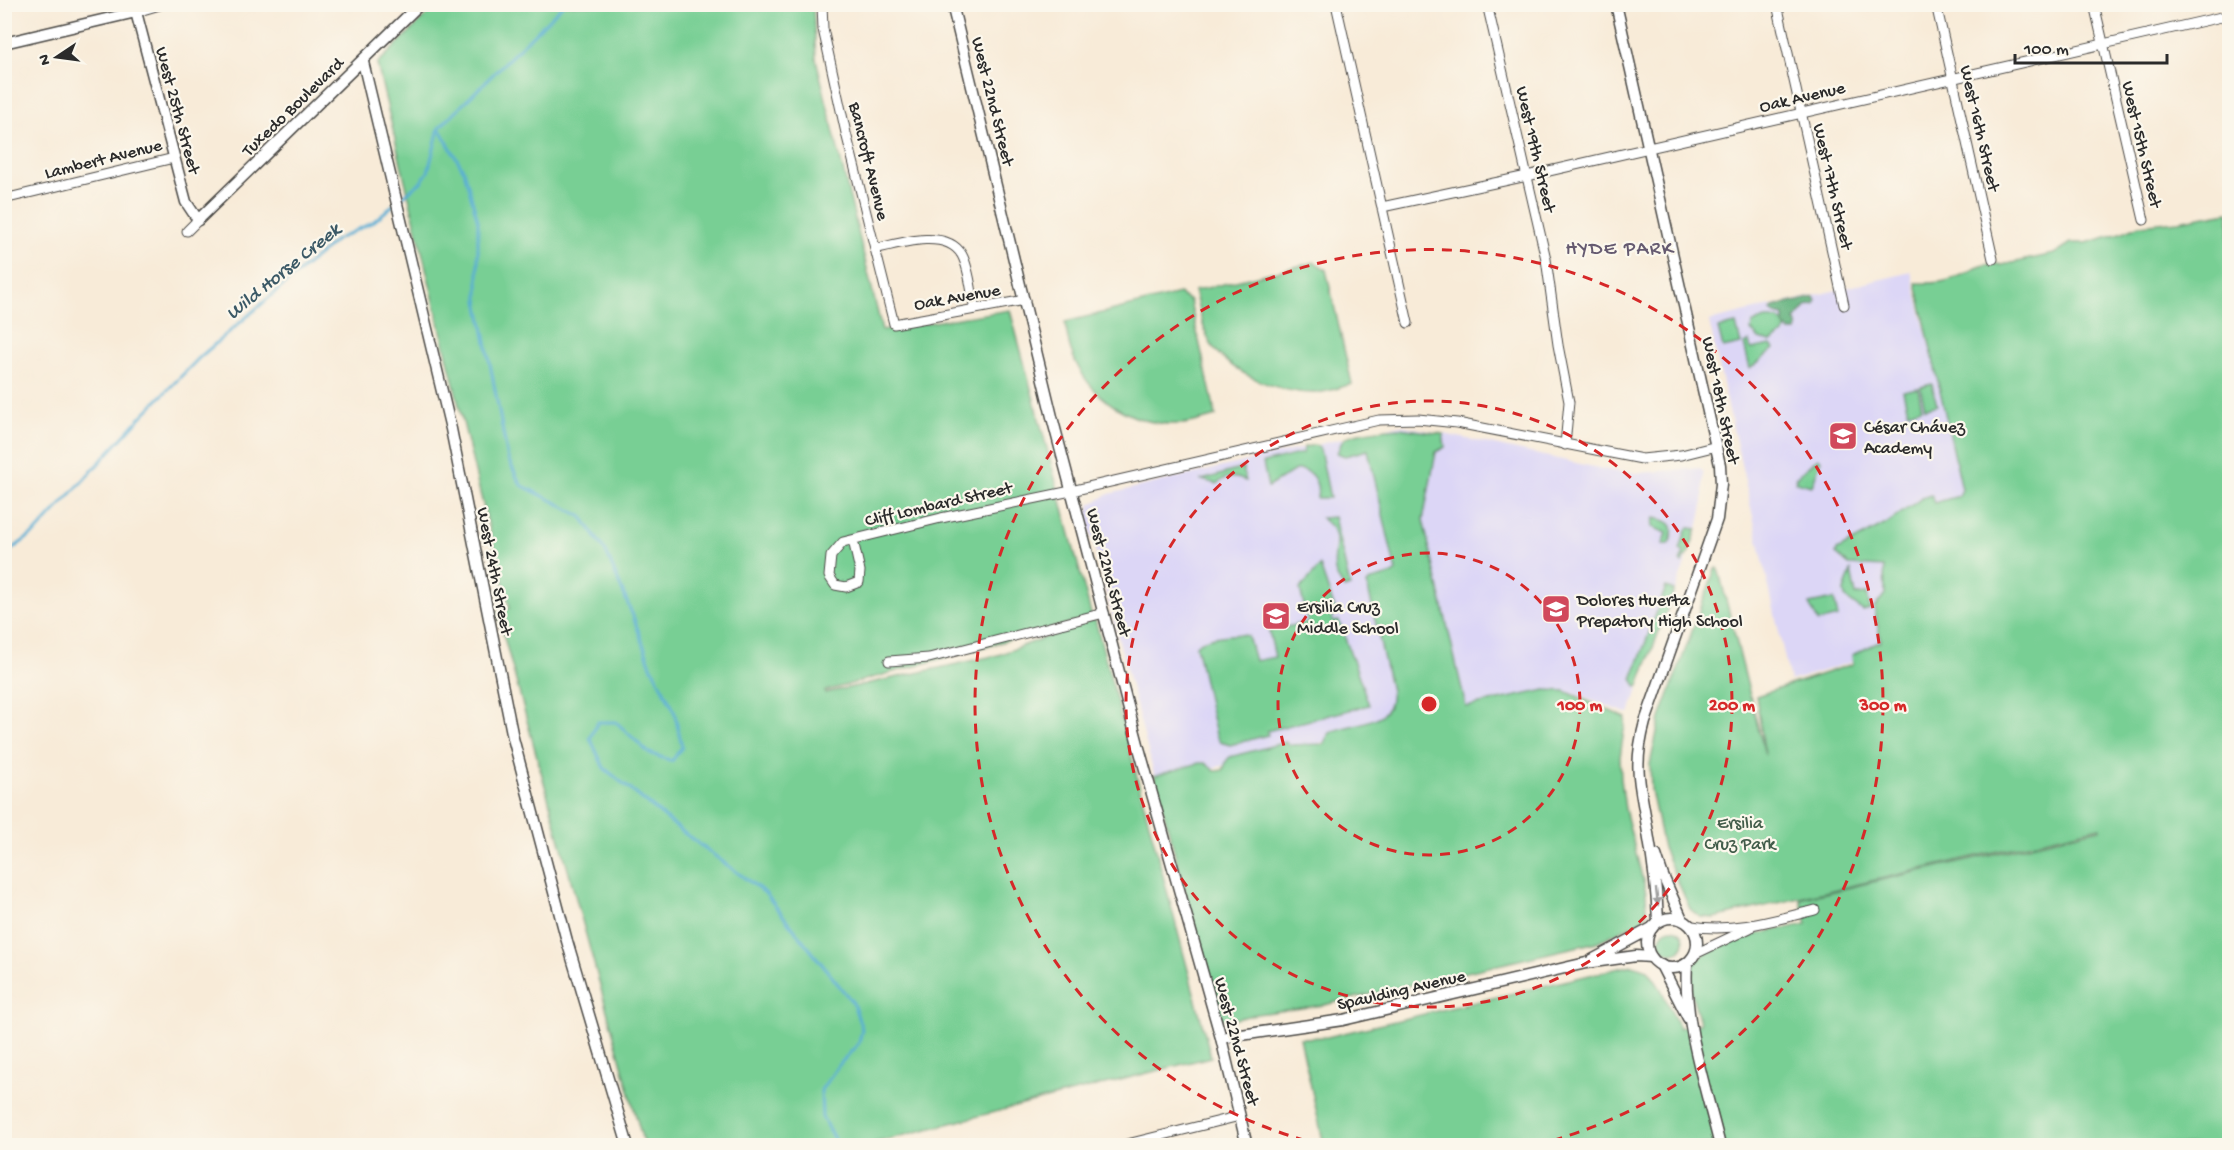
<svg xmlns="http://www.w3.org/2000/svg" width="2234" height="1150" font-family="'Gochi Hand',sans-serif">
	<rect width="100%" height="100%" fill="#fbf7ec"/>
	<filter id="ink" filterUnits="userSpaceOnUse"><feTurbulence type="fractalNoise" baseFrequency=".0167" numOctaves="2"/><feDisplacementMap in="SourceGraphic" scale="12" xChannelSelector="R" yChannelSelector="G"/><feConvolveMatrix kernelMatrix="1 2 1 2 8 2 1 2 1" color-interpolation-filters="sRGB"/></filter>
	<filter id="wash" filterUnits="userSpaceOnUse"><feTurbulence type="fractalNoise" baseFrequency=".008" numOctaves="4" result="noise"/><feDisplacementMap in="SourceGraphic" scale="24" xChannelSelector="R" yChannelSelector="G"/><feGaussianBlur stdDeviation="1.35" result="paint"/><feColorMatrix in="noise" values="0 0 0 0 0 0 0 0 0 0 0 0 0 0 0 0 0 1.4 0 .05"/><feComposite in="paint" operator="in"/></filter>
	<g filter="url(#wash)">
		<rect width="100%" height="100%" fill="#f8ebd8"/>
		<!-- built -->
		<g fill="#dcd6f6">
			<path d="M1911 272 1967 500 1897 648 1790 681 1709 321Z"/>
			<path d="M1400 425 1435 432 1417 522 1462 710 1156 781 1086 515 1091 504 1109 494Z"/>
			<path d="M1440 433 1612 471 1639 473 1700 468 1703 472V505L1698 529 1629 714 1566 691 1544 690 1466 707 1423 520Z"/>
		</g>
		<!-- green -->
		<g fill="#78cf94" stroke="#527d60" stroke-width="1.5">
			<path d="M437 5H813L816 59 882 330 1010 310 1092 617 825 691V693L998 655 1095 619 1211 1057 916 1132 874 1143V1145H644L497 612 510 608 480 493 377 64Z"/>
			<path d="M2229 212V1145H1324L1300 1038 1327 1037 1632 965 1648 970 1661 989 1679 1028 1700 1023C1697 1007 1685 985 1691 968 1703 940 1779 930 1807 924L1800 899 2100 829V827L1714 918 1700 917 1690 909 1663 848 1651 790 1650 764 1660 718 1715 569 1718 568 1765 755 1756 696 1853 664 1852 655 1881 641 1874 608 1885 594 1884 567 1849 565 1836 554 1837 550 1886 524 1922 498 1931 495 1934 503 1959 496 1962 489 1916 283C1927 283 1938 284 1949 280 1967 275 1982 260 2002 265L2054 254 2071 243H2086L2121 233 2140 225 2178 221Z"/>
			<path d="M1315 262 1326 270 1352 384C1341 387 1328 392 1316 393 1282 394 1230 374 1211 344 1202 329 1199 308 1194 291Z"/>
			<path d="M1179 294 1190 301 1216 416C1205 419 1192 424 1180 424 1133 426 1089 399 1072 353 1068 343 1067 332 1065 322Z"/>
			<path d="M1766 319H1778L1787 325 1784 334 1771 342 1759 339 1751 330 1753 323Z"/>
			<path d="M1736 324 1741 344 1723 348 1718 328Z"/>
			<path d="M1749 342 1751 349 1771 345 1774 349 1750 369 1744 344Z"/>
			<path d="M1932 384 1937 405 1925 408 1920 387Z"/>
			<path d="M1918 388 1922 408 1908 412 1903 391Z"/>
			<path d="M1399 428 1443 434 1445 447 1436 452 1423 520 1466 707 1545 690 1565 691 1626 718 1620 757 1621 779 1625 809 1646 893 1647 912 1640 922 1597 942 1324 1005 1257 1014 1231 1020 1219 1018 1154 776 1199 763H1205L1215 771 1223 770 1227 760 1230 757 1286 742 1290 745 1325 744 1328 735 1333 731C1356 722 1395 724 1391 691L1367 584C1374 576 1389 579 1396 571L1368 450 1345 456 1337 453C1339 449 1341 443 1343 440 1349 431 1389 429 1399 428Z"/>
			<path d="M1315 445 1320 449 1330 498H1317C1320 483 1312 468 1295 470L1268 487 1263 463 1303 453 1304 447Z"/>
			<path d="M1818 458 1821 460 1812 486 1796 482V477Z"/>
			<path d="M1243 468 1246 481C1235 477 1225 475 1217 484L1202 480Z"/>
			<path d="M1334 517 1350 586 1344 588C1341 581 1336 578 1335 571 1331 546 1347 537 1321 518Z"/>
			<path d="M1654 518C1674 521 1676 527 1669 545L1663 544 1667 533 1652 527Z"/>
			<path d="M1689 528 1697 529 1687 557 1685 556 1682 563 1680 562 1684 552 1680 550 1686 530Z"/>
			<path d="M1320 566 1337 615 1332 616 1333 622 1339 621 1369 705 1267 731 1268 735 1230 745 1220 742 1216 735 1196 645C1203 637 1238 632 1248 636L1255 661 1275 657 1269 631 1308 622 1300 589Z"/>
			<path d="M1851 571 1856 595 1867 594 1870 609 1863 611 1845 597 1844 591Z"/>
			<path d="M1666 587 1674 590 1639 686 1637 687 1632 679Z"/>
			<path d="M1834 599 1838 617 1818 622 1809 604Z"/>
			<circle cx="1672" cy="941" r="12"/>
		</g>
		<!-- forest -->
		<path fill="#62b27e" stroke="#466e54" stroke-width="1.5" d="M1814 297 1816 301 1815 304 1807 306 1795 320 1798 327 1796 331H1790L1784 326V316L1775 314 1771 310 1773 307Z"/>
		<g fill="none" stroke-linecap="round" stroke-linejoin="round">
			<!-- stream -->
			<g stroke="#58aed4" stroke-width="3">
				<path d="M439 128 464 171 478 221V300L508 459 521 485 557 503 582 517 606 552 633 616 651 666 674 710 682 747 672 761 649 753 616 722H598L590 738 604 768 684 833 765 893 853 1003 862 1029 859 1043 838 1066 821 1090 822 1117 838 1146"/>
				<path d="M398 200 421 182 428 172 439 128 564 4"/>
				<path d="M4 555 37 531 141 417 200 357 336 240 373 222 393 205"/>
			</g>
		</g>
	</g>
	<g filter="url(#ink)">
		<g fill="none" stroke-linecap="round" stroke-linejoin="round">
			<!-- minor casing -->
			<g stroke="#4a4845" stroke-width="11">
				<g id="minor">
					<path d="M134 4 136 12 163 4"/>
					<path d="M822 4 823 29 846 133 894 324 1025 300"/>
					<path d="M1336 4 1408 323"/>
					<path d="M1487 4 1546 259 1558 345 1569 402 1565 445"/>
					<path d="M1777 4 1844 305"/>
					<path d="M1936 4 1993 259"/>
					<path d="M2094 4 2144 220"/>
					<path d="M4 199 174 158"/>
					<path d="M1382 207 1527 176 2230 15"/>
					<path d="M187 231 198 220"/>
					<path d="M875 249C899 243 947 228 962 255 970 270 971 292 975 309"/>
					<path d="M853 540 860 571 859 582 846 587 835 585 829 576 831 556 843 542 941 518 1071 491 1379 420 1418 419 1457 423 1642 459 1681 455 1717 446"/>
					<path d="M889 661 929 658 1104 613"/>
					<path d="M1692 926C1733 933 1775 920 1815 910"/>
					<path d="M1695 954 1750 928"/>
					<path d="M1119 1146 1240 1116"/>
				</g>
			</g>
			<!-- tertiary casing -->
			<g stroke="#4a4845" stroke-width="13">
				<g id="tertiary">
					<path d="M952 4 1053 421 1139 748 1221 1038 1247 1146"/>
					<path d="M1616 4 1720 465 1721 484 1717 519 1645 722C1632 770 1641 786 1648 833 1653 861 1657 892 1658 921"/>
					<path d="M4 43 136 12 186 202 198 220 420 4"/>
					<path d="M363 62 451 429 513 738 567 941 628 1146"/>
					<path d="M1656 855 1663 876 1682 919"/>
					<circle cx="1672" cy="943" r="25"/>
					<path d="M1592 960 1652 928"/>
					<path d="M1687 964C1683 1023 1706 1088 1720 1146"/>
					<path d="M1661 965 1688 1018"/>
					<path d="M1221 1038 1343 1020 1586 963 1636 956 1651 957"/>
				</g>
			</g>
			<!-- minor -->
			<use href="#minor" stroke="#fff" stroke-width="9"/>
			<!-- tertiary -->
			<use href="#tertiary" stroke="#fff" stroke-width="10"/>
		</g>
		<!-- one-way arrows -->
		<defs><path id="oneway-solid" d="M-6-.8H1V-3.2L6.5 0L1 3.2V.8H-6Z" transform="scale(1.5)"/></defs>
		<use fill="#a0a0a0" href="#oneway-solid" transform="translate(1657 897) rotate(83)"/>
	</g>
	<!-- distance rings -->
	<g fill="none" stroke="#d62828" stroke-width="3" stroke-dasharray="10 8">
		<circle cx="1429" cy="704" r="151"/>
		<circle cx="1429" cy="704" r="303"/>
		<path d="M1323 1145A454 454 0 1 1 1535 1145"/>
	</g>
	<!-- icons -->
	<defs>
		<g id="school-square" transform="scale(1.5)"><rect x="-9" y="-9" width="18" height="18" rx="4" fill="#d1495b" stroke="#fbf7ec"/><path d="M0-5L7-2L0 1L-7-2ZM-4 1L0 2.5L4 1V4Q0 6-4 4Z" fill="#fff"/></g>
	</defs>
	<g fill-rule="evenodd">
		<use href="#school-square" x="1843" y="436"/>
		<use href="#school-square" x="1556" y="609"/>
		<use href="#school-square" x="1276" y="616"/>
	</g>
	<g text-anchor="middle" stroke-width="4.5" stroke-linejoin="round" paint-order="stroke">
		<!-- street labels -->
		<g font-size="18" fill="#2b2b2b" stroke="#fbf7ec">
			<text transform="translate(1802 96) rotate(-13)" y="6">Oak Avenue</text>
			<text transform="translate(994 101) rotate(76)" y="6">West 22nd Street</text>
			<text transform="translate(292 106) rotate(-44)" y="6">Tuxedo Boulevard</text>
			<text transform="translate(179 110) rotate(75)" y="6">West 25th Street</text>
			<text transform="translate(1981 128) rotate(77)" y="6">West 16th Street</text>
			<text transform="translate(2143 144) rotate(77)" y="6">West 15th Street</text>
			<text transform="translate(1537 149) rotate(77)" y="6">West 19th Street</text>
			<text transform="translate(103 158) rotate(-14)" y="6">Lambert Avenue</text>
			<text transform="translate(870 161) rotate(76)" y="6">Bancroft Avenue</text>
			<text transform="translate(1834 186) rotate(77)" y="6">West 17th Street</text>
			<text transform="translate(957 296) rotate(-10)" y="6">Oak Avenue</text>
			<text transform="translate(1722 400) rotate(78)" y="6">West 18th Street</text>
			<text transform="translate(938 503) rotate(-13)" y="6">Cliff Lombard Street</text>
			<text transform="translate(496 571) rotate(79)" y="6">West 24th Street</text>
			<text transform="translate(1110 572) rotate(75)" y="6">West 22nd Street</text>
			<text transform="translate(1401 989) rotate(-13)" y="6">Spaulding Avenue</text>
			<text transform="translate(1238 1041) rotate(75)" y="6">West 22nd Street</text>
		</g>
		<!-- poi labels -->
		<g font-size="18" fill="#2b2b2b" stroke="#fbf7ec" text-anchor="start">
			<text x="1864" y="432">César Chávez<tspan x="1864" dy="21">Academy</tspan></text>
			<text x="1577" y="605">Dolores Huerta<tspan x="1577" dy="21">Prepatory High School</tspan></text>
			<text x="1297" y="612">Ersilia Cruz<tspan x="1297" dy="21">Middle School</tspan></text>
		</g>
		<!-- park labels -->
		<g font-size="18" fill="#425c4a" stroke="#fbf7ec">
			<text x="1740" y="828">Ersilia<tspan x="1740" dy="21">Cruz Park</tspan></text>
		</g>
		<!-- neighbourhood labels -->
		<g font-size="20" letter-spacing="1.5" fill="#655a70" stroke="#fbf7ec">
			<text x="1620" y="254">HYDE PARK</text>
		</g>
		<!-- water labels -->
		<g font-size="20" font-style="italic" fill="#3b5966" stroke="#fbf7ec">
			<text transform="translate(282 270) rotate(-39)" y="7">Wild Horse Creek</text>
		</g>
	</g>
	<circle cx="1429" cy="704" r="9" fill="#d62828" stroke="#fbf7ec" stroke-width="3"/>
	<g font-size="18" text-anchor="middle" font-weight="bold" fill="#d62828" stroke="#fbf7ec" stroke-width="4.5" stroke-linejoin="round" paint-order="stroke">
		<text x="1580" y="710">100 m</text>
		<text x="1732" y="710">200 m</text>
		<text x="1883" y="710">300 m</text>
	</g>
	<!-- margin -->
	<rect width="2234" height="1150" fill="none" stroke="#fbf7ec" stroke-width="24"/>
	<!-- north arrow -->
	<g transform="translate(57 57) rotate(257)" stroke="#fbf7ec" stroke-width="4.5" paint-order="stroke">
	<path d="M0-4.5L10 22L0 15L-10 22Z" fill="#2b2b2b"/>
	<text y="-9" font-size="16" font-weight="bold" text-anchor="middle" fill="#2b2b2b">N</text>
	</g>
	<!-- scale -->
	<path d="M2015 54v9h152v-9" fill="none" stroke="#2b2b2b" stroke-width="3"/>
	<text x="2024" y="54" font-size="18" fill="#2b2b2b" stroke="#fbf7ec" stroke-width="4.5" paint-order="stroke">100 m</text>
</svg>
